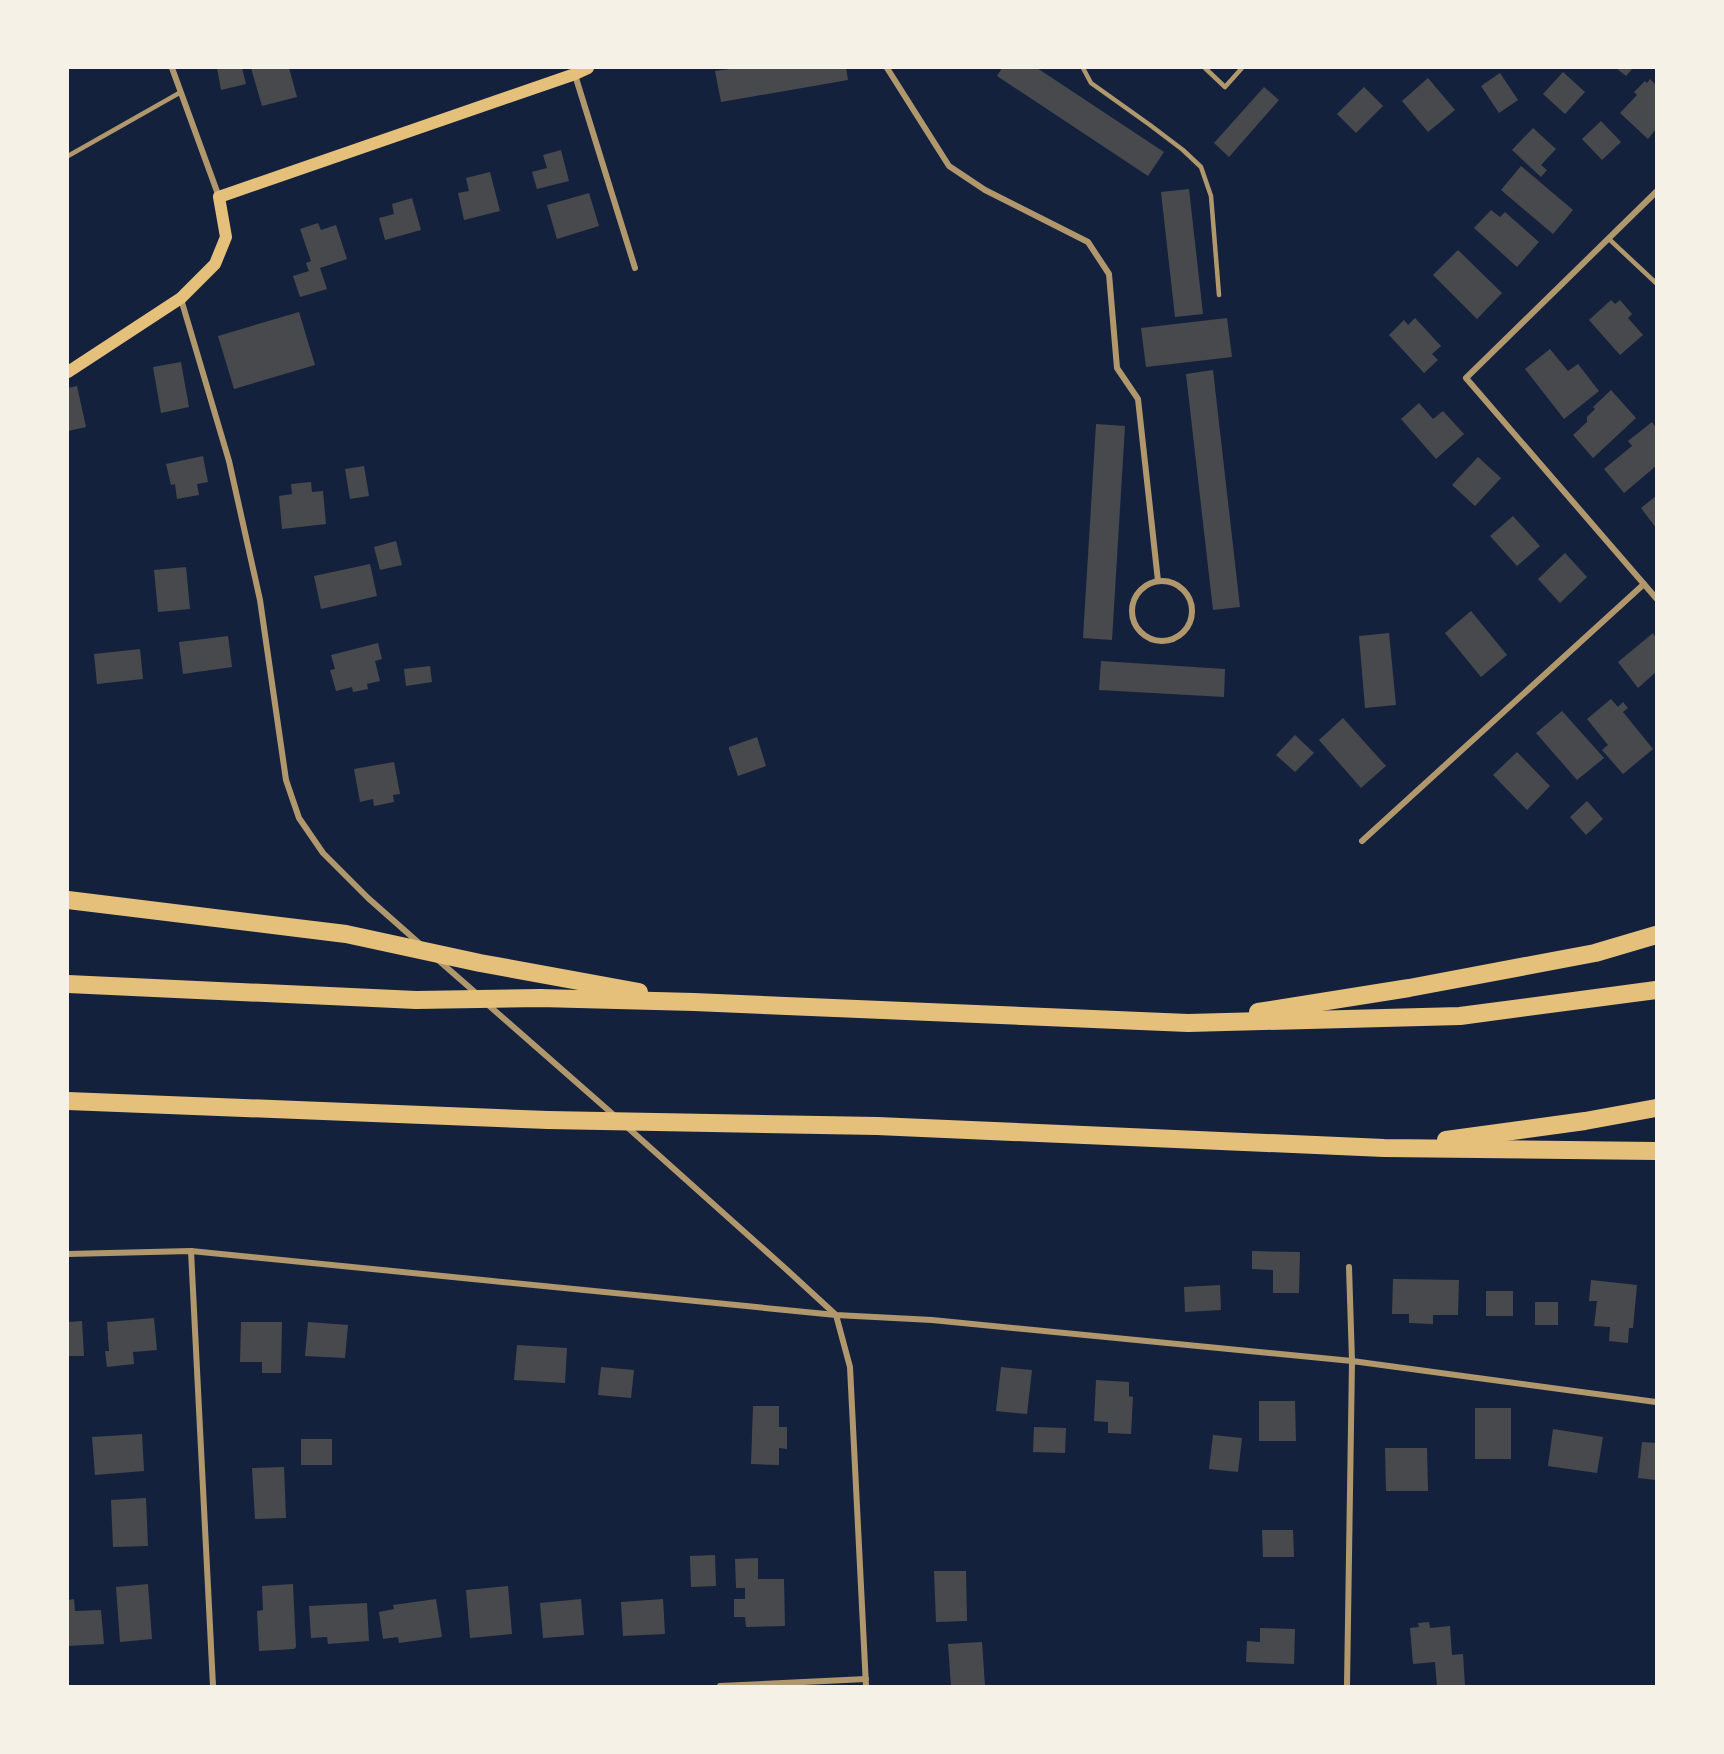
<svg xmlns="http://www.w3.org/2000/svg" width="1724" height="1754" font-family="'Open Sans',sans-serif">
	<rect width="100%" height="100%" fill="#14213d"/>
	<!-- building -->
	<g fill="#48494c">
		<path d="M217 68H242L246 84 221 90Z"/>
		<path d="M251 68H289L297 97 262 106Z"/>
		<path d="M737 68H846L848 80 721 102 715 71Z"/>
		<path d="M1002 68H1037L1164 152 1148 176 997 76Z"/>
		<path d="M1616 68H1633L1626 76Z"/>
		<path d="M1563 72 1585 92 1565 114 1543 94Z"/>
		<path d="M1500 73 1518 100 1499 113 1481 86Z"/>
		<path d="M1428 78 1455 110 1428 132 1402 101Z"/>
		<path d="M1650 79 1656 85V129L1648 139 1620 113 1637 95 1634 92 1645 81 1647 83Z"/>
		<path d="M1264 87 1279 100 1229 157 1214 143Z"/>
		<path d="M1364 87 1383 106 1356 133 1337 114Z"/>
		<path d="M1601 121 1621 142 1602 160 1582 139Z"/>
		<path d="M1533 128 1556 149 1541 165 1547 170 1541 177 1512 150Z"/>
		<path d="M561 150 569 181 537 189 532 172 547 168 543 155Z"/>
		<path d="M1521 166 1573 210 1553 234 1501 190Z"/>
		<path d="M490 172 500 211 464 220 458 193 469 191 466 178Z"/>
		<path d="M1189 189 1203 314 1175 317 1161 192Z"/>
		<path d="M589 193 599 226 557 239 547 205Z"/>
		<path d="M412 198 421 230 385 240 379 218 394 214 392 204Z"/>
		<path d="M1491 210 1500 217 1505 212 1539 242 1517 267 1474 228Z"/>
		<path d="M318 223 321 230 336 225 347 259 320 268 327 289 300 297 293 276 309 271 306 263 311 261 300 229Z"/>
		<path d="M1458 250 1502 293 1477 319 1433 275Z"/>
		<path d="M1611 300 1615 304 1620 300 1632 314 1628 318 1643 335 1620 355 1589 320Z"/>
		<path d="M299 312 315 365 234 389 218 336Z"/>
		<path d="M1227 318 1232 357 1146 367 1141 328Z"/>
		<path d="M1415 318 1441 346 1432 354 1438 360 1424 373 1389 335 1404 320 1408 325Z"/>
		<path d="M1550 349 1568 371 1578 364 1599 391 1564 419 1525 369Z"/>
		<path d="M181 362 189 407 161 413 153 367Z"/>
		<path d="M1213 370 1240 607 1213 610 1186 374Z"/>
		<path d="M77 386 86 427 68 431V388Z"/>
		<path d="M1611 390 1636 418 1593 458 1573 435 1587 422V417L1595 409 1593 407Z"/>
		<path d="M1419 403 1433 419 1443 411 1464 434 1436 459 1401 419Z"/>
		<path d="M1652 422 1656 428V466L1624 493 1604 469 1632 446 1628 441Z"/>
		<path d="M1096 424 1125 426 1112 640 1083 638Z"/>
		<path d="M203 456 208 482 197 484 199 495 177 499 175 484 171 485 166 464Z"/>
		<path d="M1478 457 1501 478 1475 506 1452 485Z"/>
		<path d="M364 466 369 496 350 499 345 469Z"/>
		<path d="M311 482 312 492 323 491 326 524 282 529 279 496 292 494 291 484Z"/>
		<path d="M1656 496V528L1641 508Z"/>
		<path d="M1513 516 1540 546 1517 566 1490 536Z"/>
		<path d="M396 541 402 565 380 570 374 547Z"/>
		<path d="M1565 553 1587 577 1560 603 1538 579Z"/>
		<path d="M370 564 377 596 321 609 314 576Z"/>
		<path d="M186 567 190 609 158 612 154 570Z"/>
		<path d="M1471 611 1507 655 1481 677 1445 633Z"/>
		<path d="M1389 633 1396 705 1365 708 1359 636Z"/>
		<path d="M1653 633 1656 638V672L1638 688 1618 662Z"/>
		<path d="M228 636 232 667 183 674 179 642Z"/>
		<path d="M378 643 382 659 375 661 380 681 367 684 368 689 353 692 352 687 336 691 330 670 335 669 331 655Z"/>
		<path d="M140 649 143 679 97 684 94 654Z"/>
		<path d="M1101 661 1225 669 1224 697 1099 690Z"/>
		<path d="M430 666 432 682 406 686 404 669Z"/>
		<path d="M1611 699 1618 707 1623 702 1628 708 1623 712 1653 749 1623 774 1602 750 1608 745 1587 719Z"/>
		<path d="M1562 711 1604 758 1577 780 1536 733Z"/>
		<path d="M1343 718 1386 766 1361 788 1319 740Z"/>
		<path d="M1295 735 1314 753 1295 772 1276 755Z"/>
		<path d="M757 737 766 766 738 776 729 749V747Z"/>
		<path d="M1517 752 1550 786 1527 810 1493 775Z"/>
		<path d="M394 762 400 794 393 795 394 802 374 806 373 799 360 802 354 769Z"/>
		<path d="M1587 801 1603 819 1586 835 1570 817Z"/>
		<path d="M1252 1251 1300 1252 1299 1293H1273V1270L1252 1269Z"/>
		<path d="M1393 1279 1459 1280 1458 1315H1433V1324L1409 1323V1314H1392Z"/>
		<path d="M1591 1280 1637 1285 1633 1328H1629L1628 1343 1609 1341 1610 1327 1594 1326 1597 1301H1589Z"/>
		<path d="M1220 1285 1221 1310 1185 1312 1184 1287Z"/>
		<rect x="1486" y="1291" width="27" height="25"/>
		<rect x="1535" y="1302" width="23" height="23"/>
		<path d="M154 1318 157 1350 133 1352 134 1364 107 1367 105 1351H109L107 1322Z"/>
		<path d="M82 1321 84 1356H68V1322Z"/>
		<path d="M241 1322H282L281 1373H262V1362H240Z"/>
		<path d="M308 1322 348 1325 345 1358 305 1356Z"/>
		<path d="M517 1345 567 1348 565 1383 514 1380Z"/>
		<path d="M601 1367 634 1370 631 1398 598 1395Z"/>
		<path d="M1001 1367 1032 1370 1027 1414 996 1411Z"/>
		<path d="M1096 1380 1129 1382V1396L1133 1397 1131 1434 1108 1433V1422L1094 1421Z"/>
		<path d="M1259 1401H1295L1296 1441H1259Z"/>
		<path d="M753 1406H779V1427H787V1449L779 1448V1465L751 1464Z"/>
		<rect x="1475" y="1408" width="36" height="51"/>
		<path d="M1034 1427 1066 1428 1065 1453 1033 1452Z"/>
		<path d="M1553 1429 1603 1437 1597 1473 1548 1466Z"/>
		<path d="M142 1434 144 1471 95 1475 92 1437Z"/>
		<path d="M1213 1435 1242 1438 1238 1472 1209 1469Z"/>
		<rect x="301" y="1439" width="31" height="26"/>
		<path d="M1642 1442 1656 1443V1480L1638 1478Z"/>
		<path d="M1385 1448H1427L1428 1491H1386Z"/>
		<path d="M284 1467 286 1518 255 1519 252 1468Z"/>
		<path d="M146 1498 148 1546 113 1547 111 1500Z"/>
		<path d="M1262 1530H1293L1294 1557H1263Z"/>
		<path d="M715 1555 716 1586 691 1587 690 1556Z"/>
		<path d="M758 1558V1579H784L785 1626 746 1627 745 1617H734V1599H745V1588H736L735 1559Z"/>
		<path d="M934 1571H966L967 1621 936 1622Z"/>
		<path d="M148 1584 152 1639 120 1642 116 1587Z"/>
		<path d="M293 1584 296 1647 294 1649 259 1651 257 1611 263 1610 262 1586Z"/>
		<path d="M508 1586 512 1634 470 1638 466 1590Z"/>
		<path d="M74 1599 75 1611 101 1610 104 1644 68 1646V1600Z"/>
		<path d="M436 1599 442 1637 399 1643 398 1637 383 1639 379 1612 394 1609 393 1605Z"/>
		<path d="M581 1599 584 1635 543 1638 540 1603Z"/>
		<path d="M663 1599 665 1634 623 1636 621 1602Z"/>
		<path d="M367 1603 369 1641 328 1644 327 1637 311 1638 309 1606Z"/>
		<path d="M1429 1622 1430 1628 1450 1626 1452 1655 1463 1654 1465 1686H1437L1435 1662 1413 1664 1410 1628 1419 1627 1418 1623Z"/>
		<path d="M1260 1628 1295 1629 1294 1664 1246 1662 1247 1641 1260 1642Z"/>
		<path d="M982 1642 985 1686H951L948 1644Z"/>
	</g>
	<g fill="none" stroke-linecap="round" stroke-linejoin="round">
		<!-- service -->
		<g stroke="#b1986c" stroke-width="4.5">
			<path d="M1083 68 1091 83 1150 125 1183 150 1201 167 1211 196 1219 295"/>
			<path d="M1205 68 1225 87 1242 68"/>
			<path d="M68 156 181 92"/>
			<path d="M1609 239 1656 283"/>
		</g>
		<!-- minor -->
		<g stroke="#b1986c" stroke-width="6">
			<path d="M172 68 219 197"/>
			<path d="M887 68 949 166 985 190 1088 242 1109 274 1117 368 1138 399 1158 581"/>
			<path d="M575 75 635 268"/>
			<path d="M1656 192 1466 378 1656 598"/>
			<path d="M181 299 229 461 260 600 286 780 299 818 323 853 368 898 420 944"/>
			<circle cx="1162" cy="611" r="30"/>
			<path d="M1362 841 1644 584"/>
			<path d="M437 959 477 994"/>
			<path d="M486 1003 616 1117"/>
			<path d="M626 1126 787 1270 836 1315 850 1367 866 1686"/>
			<path d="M191 1251 213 1686"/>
			<path d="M68 1254 191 1251 836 1315 932 1320 1352 1361 1656 1402"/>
			<path d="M720 1686 866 1679"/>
			<path d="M1347 1686 1352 1361 1349 1267"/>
		</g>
		<!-- secondary -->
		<path stroke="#e5c07b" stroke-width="12" d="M68 372 181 298 215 264 226 237 219 197 575 74 588 68"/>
		<!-- motorway -->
		<g stroke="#e5c07b" stroke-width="18">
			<path d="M68 900 346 934 480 963 639 992"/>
			<path d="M68 984 416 1000 540 998 694 1002 1188 1023 1460 1016 1656 990"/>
			<path d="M1258 1012 1409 988 1595 953 1656 935"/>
			<path d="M68 1101 548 1120 877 1126 1384 1148 1656 1151"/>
			<path d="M1446 1140 1585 1121 1656 1108"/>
		</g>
	</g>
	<!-- border -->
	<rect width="1724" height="1754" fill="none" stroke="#f6f1e7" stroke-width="138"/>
</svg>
